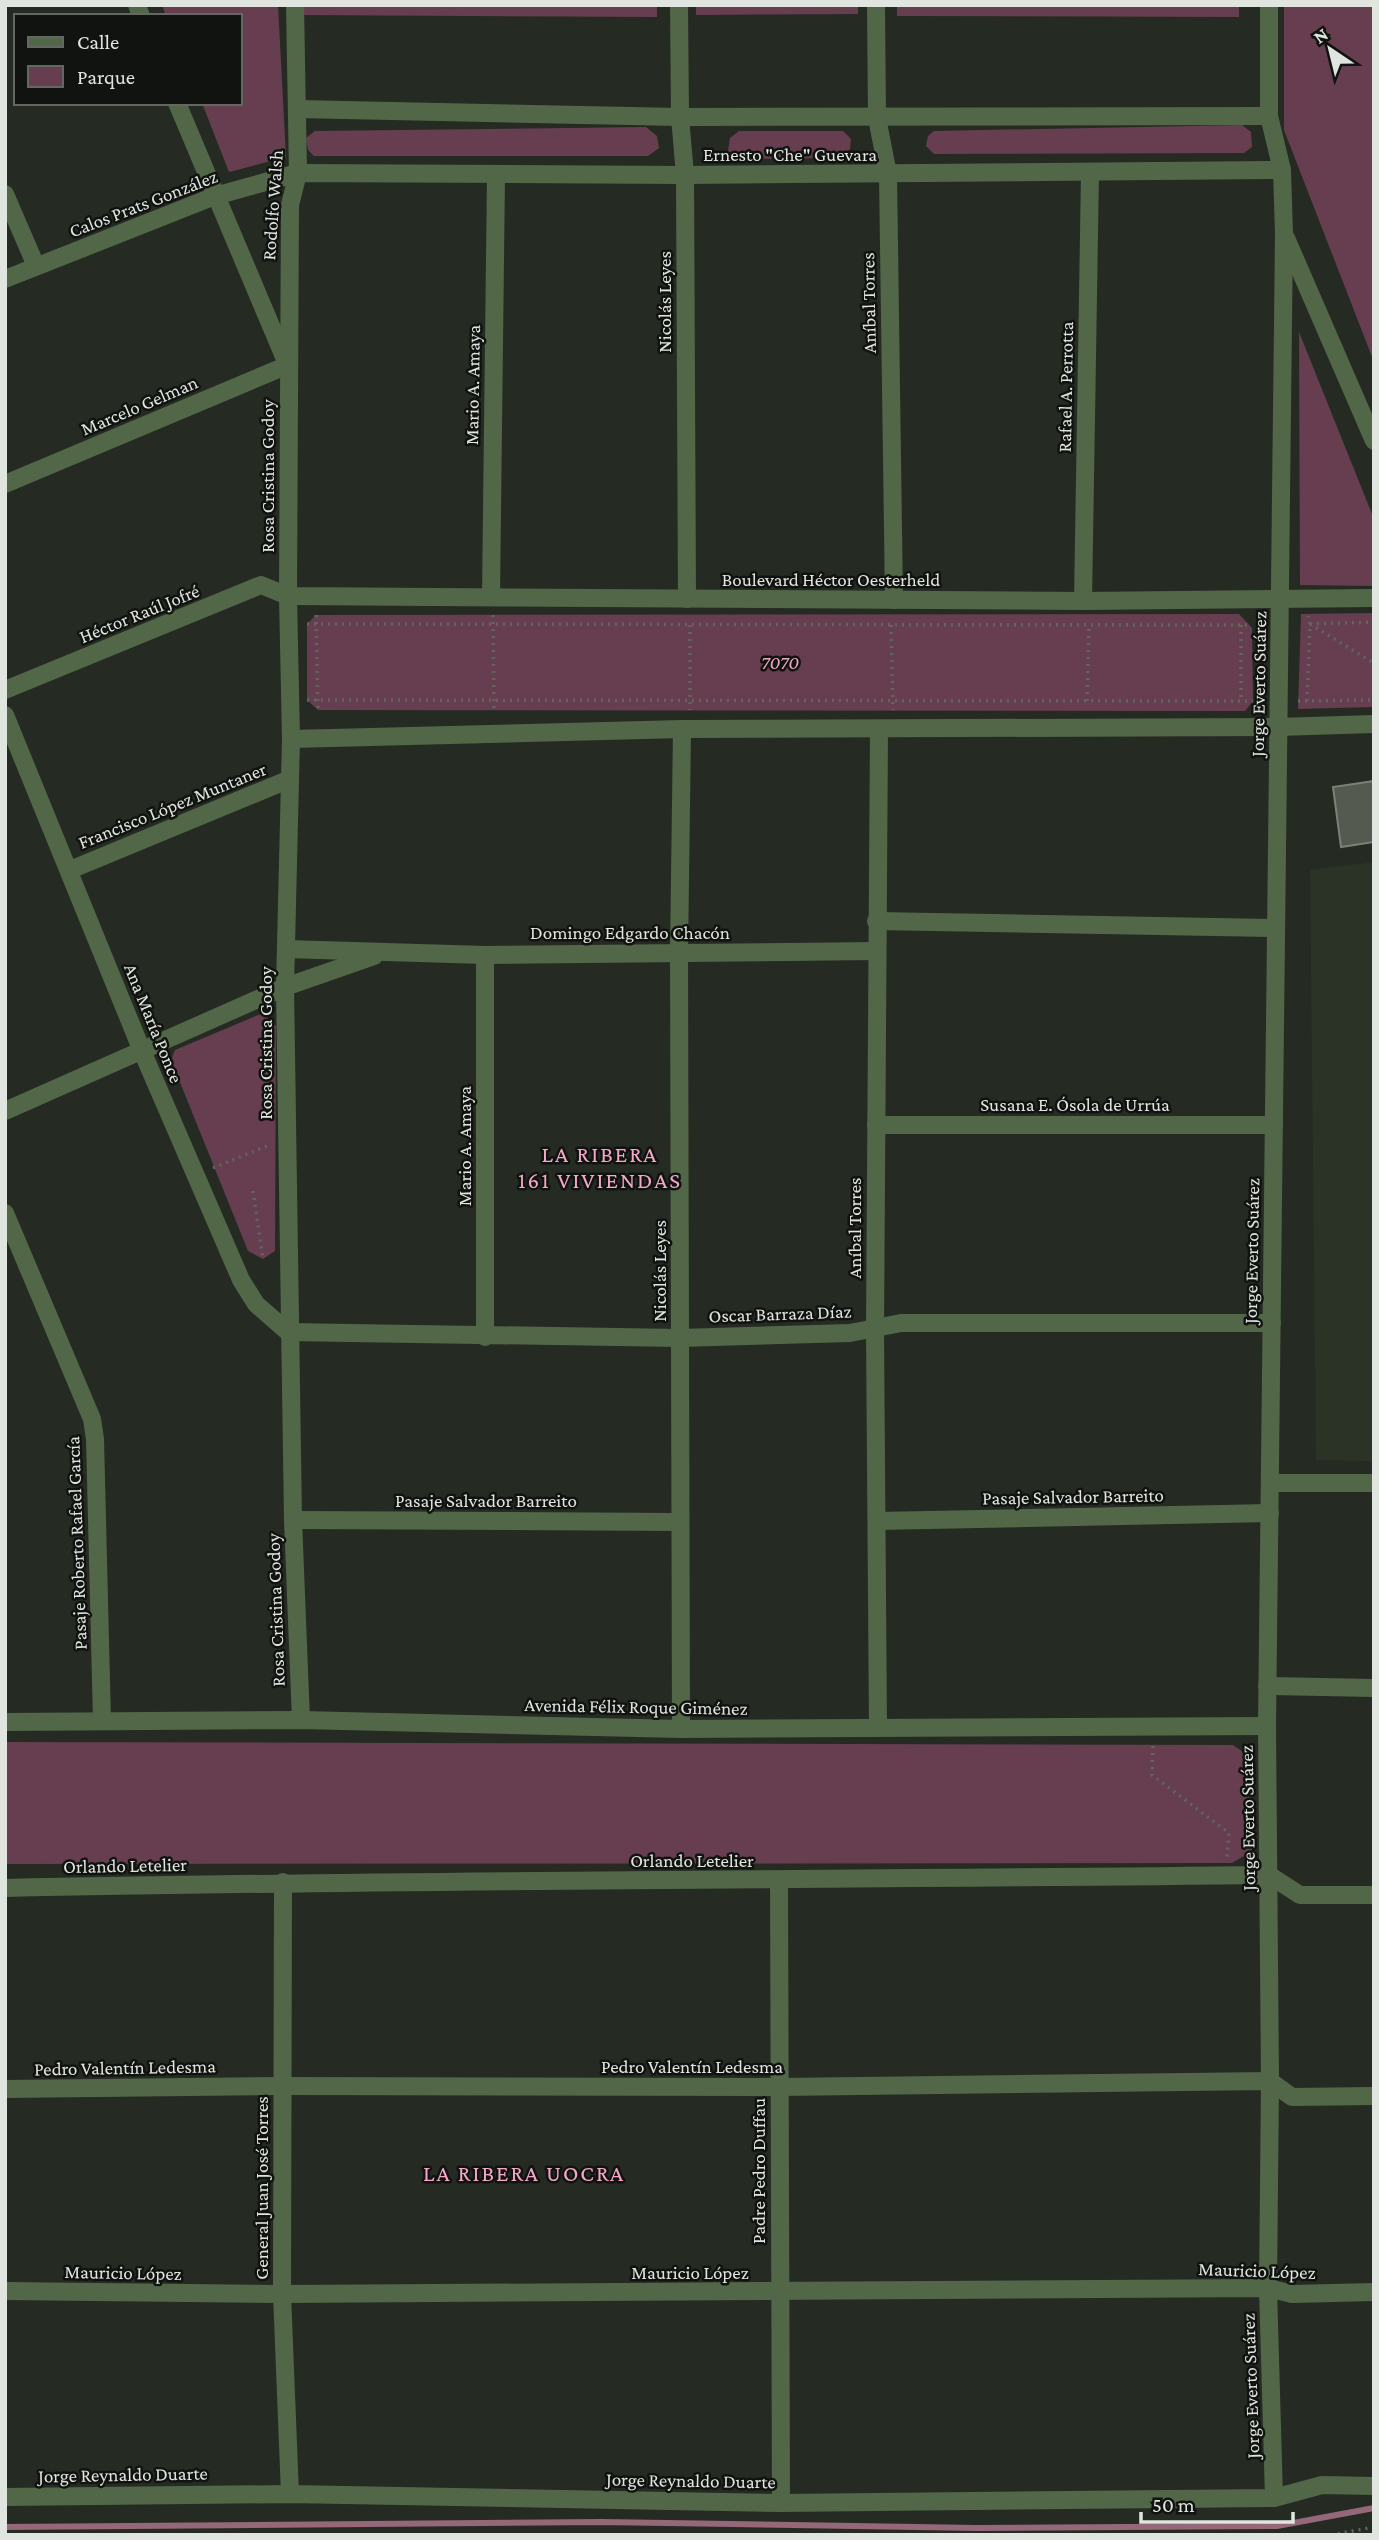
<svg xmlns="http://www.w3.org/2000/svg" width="1379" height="2540" font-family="'Crimson Pro',serif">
	<rect width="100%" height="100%" fill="#252b23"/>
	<!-- built -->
	<path fill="#2a3325" d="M1374 862V1461L1316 1460 1310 870Z"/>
	<!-- green -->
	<g fill="#663e4f">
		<path d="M162 5H278L286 157 229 172 202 103H240V16H166Z"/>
		<path d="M304 5H657V17L304 15Z"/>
		<path d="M696 5H858V14L696 15Z"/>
		<path d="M897 5H1239V17L897 16Z"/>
		<path d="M1284 5H1374V362L1284 130Z"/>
		<path d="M1242 125 1251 132 1252 147 1244 153 934 154 926 146 928 136 934 131Z"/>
		<path d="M646 127 657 136 659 148 648 156H314L308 150 306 138 315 131Z"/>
		<path d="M739 131H843L851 139 850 149 840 158 739 159 728 151 730 138Z"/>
		<path d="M1299 332 1374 519V586L1300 585Z"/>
		<path d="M1374 613V707L1298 709 1301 614Z"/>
		<path d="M1239 614 1252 628 1253 701 1245 711 318 710 307 700V624L316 615Z"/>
		<path d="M263 1013 276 1026 275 1251 263 1259 248 1251 171 1060 175 1050Z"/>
		<path d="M5 1742 1233 1745 1250 1757 1252 1851 1232 1863 5 1864Z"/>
	</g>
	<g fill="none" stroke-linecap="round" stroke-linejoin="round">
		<!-- stream -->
		<path stroke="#946779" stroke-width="6" d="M5 2527 602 2522 977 2528 1277 2526 1374 2508"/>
	</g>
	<!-- building -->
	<path fill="#545a50" stroke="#7a8176" stroke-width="2" d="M1374 781V842L1341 847 1333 787Z"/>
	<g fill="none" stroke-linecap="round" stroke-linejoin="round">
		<!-- path -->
		<g stroke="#60665e" stroke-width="3.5" stroke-dasharray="2 5" stroke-linecap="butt">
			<path d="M316 615 318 710"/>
			<path d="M493 615 494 710"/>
			<path d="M307 624 1249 625"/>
			<path d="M1310 624 1374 663"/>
			<path d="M1310 624 1374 622"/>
			<path d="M690 625V710"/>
			<path d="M891 625 893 710"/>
			<path d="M1241 625V701"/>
			<path d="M307 700 1253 701"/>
			<path d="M1087 701 1089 625"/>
			<path d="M1298 701 1374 700"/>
			<path d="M1307 701 1310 624 1308 616"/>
			<path d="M213 1168 269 1145"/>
			<path d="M253 1191 263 1259"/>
			<path d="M1153 1746 1152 1775 1229 1833 1227 1857"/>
			<path d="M1331 2535 1374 2527"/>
		</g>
		<!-- minor -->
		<g stroke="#526748" stroke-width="18">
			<path d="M137 5 141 16"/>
			<path d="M295 5 298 173 290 205 288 596 291 739 285 987 293 1520 301 1720"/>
			<path d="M679 5 680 117 685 175 687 599"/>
			<path d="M876 5 877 118 888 174 894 600"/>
			<path d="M1269 5V116L1282 170 1284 234 1267 1726 1270 2081 1268 2288 1274 2498"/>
			<path d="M177 103 285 359"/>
			<path d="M297 109 680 117 1269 116"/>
			<path d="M5 194 36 266"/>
			<path d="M1286 238 1374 441"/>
			<path d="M5 279 215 196 298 173 685 175 1282 170"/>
			<path d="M5 484 288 365"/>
			<path d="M491 596 496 175"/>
			<path d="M1083 601 1090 173"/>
			<path d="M5 690 261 585 288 596 1083 601 1374 598"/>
			<path d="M5 715 142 1051 241 1280 256 1304 288 1332 680 1338 850 1333 901 1323H1272"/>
			<path d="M291 739 682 729 1278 727 1374 724"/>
			<path d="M70 870 290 779"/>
			<path d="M876 921 1276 928"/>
			<path d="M286 949 485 955 876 951"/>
			<path d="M485 955V1337"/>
			<path d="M5 1111 285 987 374 956"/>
			<path d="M876 1125H1274"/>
			<path d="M5 1213 92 1419 95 1439 102 1721"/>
			<path d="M1270 1483H1374"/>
			<path d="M293 1520 680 1522"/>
			<path d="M877 1521 1270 1513"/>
			<path d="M1267 1686 1374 1688"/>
			<path d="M5 1722 301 1720 681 1729 1267 1726"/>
			<path d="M878 1728 875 1330 879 729"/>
			<path d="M681 1729 679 953 682 729"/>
			<path d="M779 1880 781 2503"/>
			<path d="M283 1882 282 2294 290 2494"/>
			<path d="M5 1888C426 1879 848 1880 1269 1875L1300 1895H1374"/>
			<path d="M5 2089 281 2086 779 2087 1270 2081 1292 2097 1374 2096"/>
			<path d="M5 2291 282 2294 1268 2288 1292 2294 1374 2292"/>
			<path d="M5 2497 290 2494 781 2503 1274 2498 1322 2485 1374 2486"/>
		</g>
	</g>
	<g text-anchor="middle" stroke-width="5" stroke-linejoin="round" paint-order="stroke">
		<!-- street labels -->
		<g font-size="19" fill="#e1e5df" stroke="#10130f">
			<text x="790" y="161">Ernesto "Che" Guevara</text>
			<text transform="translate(143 203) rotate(-21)" y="7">Calos Prats González</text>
			<text transform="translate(272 205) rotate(-86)" y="7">Rodolfo Walsh</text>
			<text transform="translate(664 302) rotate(-90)" y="7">Nicolás Leyes</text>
			<text transform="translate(868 303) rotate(-91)" y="7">Aníbal Torres</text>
			<text transform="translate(472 385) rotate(-89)" y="7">Mario A. Amaya</text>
			<text transform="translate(1065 387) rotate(-89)" y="7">Rafael A. Perrotta</text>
			<text transform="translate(139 405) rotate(-23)" y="7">Marcelo Gelman</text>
			<text transform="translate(267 476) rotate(-90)" y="7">Rosa Cristina Godoy</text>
			<text x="831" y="586">Boulevard Héctor Oesterheld</text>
			<text transform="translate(139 613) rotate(-22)" y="7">Héctor Raúl Jofré</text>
			<text transform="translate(1258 684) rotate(-89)" y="7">Jorge Everto Suárez</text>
			<text transform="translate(172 805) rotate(-22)" y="7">Francisco López Muntaner</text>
			<text x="630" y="939">Domingo Edgardo Chacón</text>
			<text transform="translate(154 1023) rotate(68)" y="7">Ana María Ponce</text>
			<text transform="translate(265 1043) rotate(-90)" y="7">Rosa Cristina Godoy</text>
			<text x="1075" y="1111">Susana E. Ósola de Urrúa</text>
			<text transform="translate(464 1146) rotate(-90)" y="7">Mario A. Amaya</text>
			<text transform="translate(854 1228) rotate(-90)" y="7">Aníbal Torres</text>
			<text transform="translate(1251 1251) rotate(-89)" y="7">Jorge Everto Suárez</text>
			<text transform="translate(659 1271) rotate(-90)" y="7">Nicolás Leyes</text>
			<text transform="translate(780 1313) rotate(-2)" y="7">Oscar Barraza Díaz</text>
			<text transform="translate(1073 1496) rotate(-1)" y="7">Pasaje Salvador Barreito</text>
			<text x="486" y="1507">Pasaje Salvador Barreito</text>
			<text transform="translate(76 1543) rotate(-92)" y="7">Pasaje Roberto Rafael García</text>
			<text transform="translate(275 1610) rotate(-92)" y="7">Rosa Cristina Godoy</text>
			<text transform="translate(636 1706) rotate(1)" y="7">Avenida Félix Roque Giménez</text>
			<text transform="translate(1247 1818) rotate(-91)" y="7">Jorge Everto Suárez</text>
			<text x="692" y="1867">Orlando Letelier</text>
			<text transform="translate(125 1865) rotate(-1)" y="7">Orlando Letelier</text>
			<text x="692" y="2073">Pedro Valentín Ledesma</text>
			<text transform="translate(125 2067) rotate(-1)" y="7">Pedro Valentín Ledesma</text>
			<text transform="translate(758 2171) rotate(-90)" y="7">Padre Pedro Duffau</text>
			<text transform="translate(261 2188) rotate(-90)" y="7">General Juan José Torres</text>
			<text transform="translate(1257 2270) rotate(2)" y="7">Mauricio López</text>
			<text transform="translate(123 2272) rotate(1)" y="7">Mauricio López</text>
			<text x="690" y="2279">Mauricio López</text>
			<text transform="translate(1250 2386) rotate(-92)" y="7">Jorge Everto Suárez</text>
			<text transform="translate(123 2474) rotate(-1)" y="7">Jorge Reynaldo Duarte</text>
			<text transform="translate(691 2480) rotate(1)" y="7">Jorge Reynaldo Duarte</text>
		</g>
		<!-- park labels -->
		<g font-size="19" font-style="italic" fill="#eea6c3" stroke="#10130f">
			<text x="780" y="669">7070</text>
		</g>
		<!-- quarter labels -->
		<g font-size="23" letter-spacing="2" fill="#f5a7c7" stroke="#10130f">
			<text x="600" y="1162">LA RIBERA<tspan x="600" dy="26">161 VIVIENDAS</tspan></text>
			<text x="524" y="2181">LA RIBERA UOCRA</text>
		</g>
	</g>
	<!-- border -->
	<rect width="1379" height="2540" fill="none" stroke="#e1e5df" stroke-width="14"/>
	<!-- legend -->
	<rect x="14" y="14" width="228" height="91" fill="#10130f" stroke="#646762" stroke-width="2"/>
	<rect x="28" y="37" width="35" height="10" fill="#526748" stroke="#646762" stroke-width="2"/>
	<text x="77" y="49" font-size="21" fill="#e1e5df">Calle</text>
	<rect x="28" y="66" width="35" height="21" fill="#663e4f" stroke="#646762" stroke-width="2"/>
	<text x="77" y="84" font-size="21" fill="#e1e5df">Parque</text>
	<!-- north arrow -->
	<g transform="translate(1330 49) rotate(325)" stroke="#10130f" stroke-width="5" paint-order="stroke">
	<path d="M0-5L12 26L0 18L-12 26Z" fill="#e1e5df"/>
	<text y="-10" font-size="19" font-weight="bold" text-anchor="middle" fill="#e1e5df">N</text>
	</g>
	<!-- scale -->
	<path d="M1141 2512v10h152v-10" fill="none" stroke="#e1e5df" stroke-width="3.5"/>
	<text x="1152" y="2512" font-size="21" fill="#e1e5df" stroke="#10130f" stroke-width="5" paint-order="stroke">50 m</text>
</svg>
